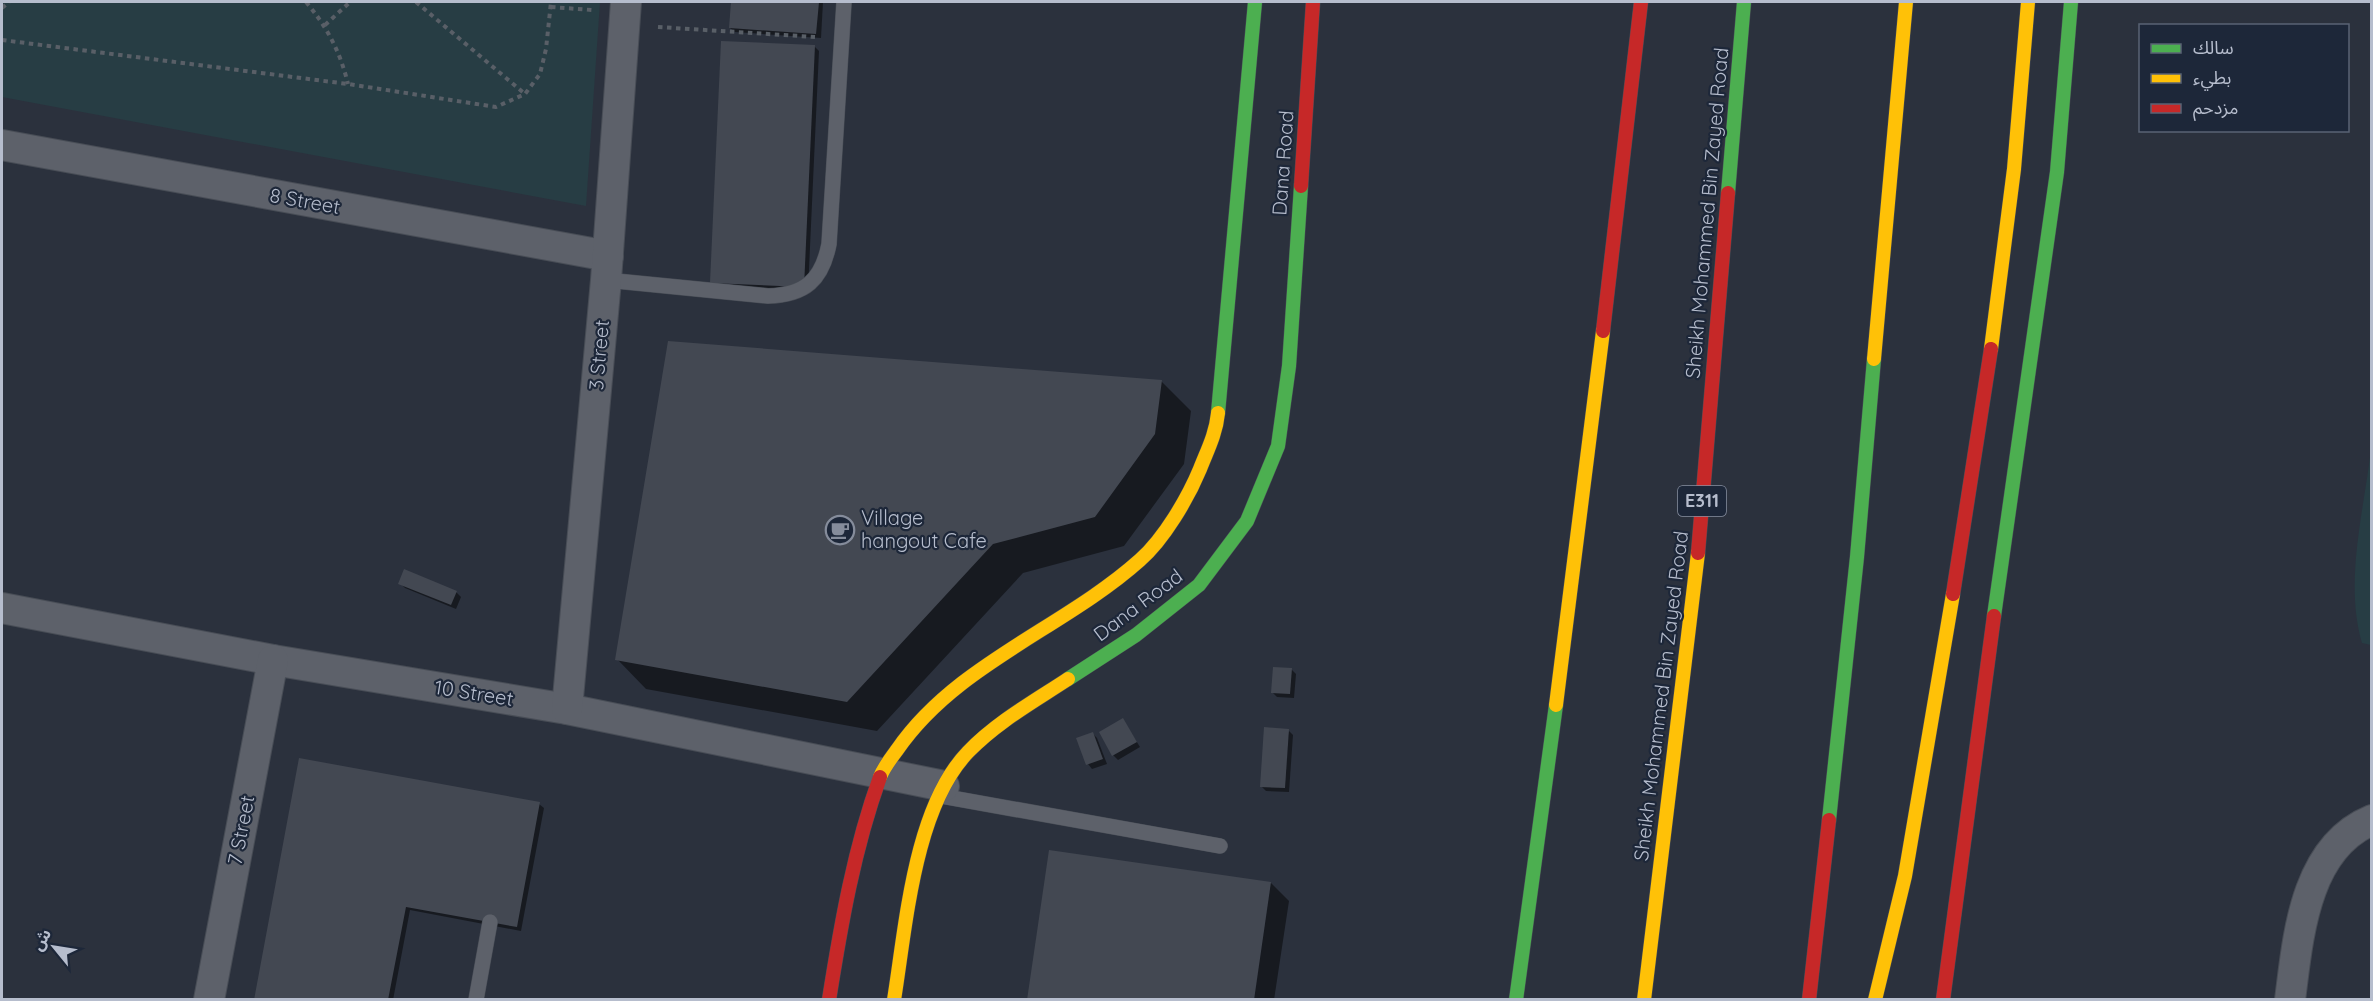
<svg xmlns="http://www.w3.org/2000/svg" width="2373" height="1001" font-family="Quicksand,'Noto Sans Arabic',sans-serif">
	<rect width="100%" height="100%" fill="#2b313d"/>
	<!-- green -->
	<g fill="#273d44">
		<path d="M2 2H600L586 206 2 97Z"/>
		<path d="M2371 449 2372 645H2371L2362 643C2344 583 2364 510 2371 449Z"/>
	</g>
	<!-- shadow -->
	<g fill="#0007">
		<path d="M732 2H823L821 38 735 32 730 28Z"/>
		<path d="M814 46 819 51 808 291 716 287 712 283Z"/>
		<path d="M1161 381 1191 411 1184 464 1124 546 1023 573 877 731 646 689 617 659Z"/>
		<path d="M400 583 456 592 461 597 456 609 405 588Z"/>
		<path d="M1291 669 1296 674 1294 698 1277 697 1272 692Z"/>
		<path d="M1123 720 1140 747 1118 760 1113 755Z"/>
		<path d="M1289 731 1293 735 1289 792 1266 791 1261 786Z"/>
		<path d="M1092 733 1097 738 1107 764 1092 769 1088 764Z"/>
		<path d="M539 804 544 808 521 931 410 910 393 1000H255Z"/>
		<path d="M1271 883 1289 901 1274 1000H1029Z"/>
	</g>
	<!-- building -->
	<g fill="#434852">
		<path d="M731 2H819L816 34 729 28Z"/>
		<path d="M721 41 815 45 804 287 710 283Z"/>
		<path d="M668 341 1162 380 1155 434 1095 517 993 544 847 702 615 660Z"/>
		<path d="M404 569 457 591 451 605 398 584Z"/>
		<path d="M1273 667 1292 668 1290 694 1271 693Z"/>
		<path d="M1123 718 1137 742 1112 756 1099 732Z"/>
		<path d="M1264 727 1289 729 1285 788 1260 787Z"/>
		<path d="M1093 732 1103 759 1086 765 1076 738Z"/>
		<path d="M299 758 540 802 517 927 406 907 388 1000H254Z"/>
		<path d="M1049 850 1271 882 1254 1000H1027Z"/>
	</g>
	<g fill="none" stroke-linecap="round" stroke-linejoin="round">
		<!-- lane casing -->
		<g stroke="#484d56" stroke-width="16">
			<g id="lane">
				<path d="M606 280 768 296C805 295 822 280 829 244L844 2"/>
				<path d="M941 796 1220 846"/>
				<path d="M476 1000 490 922"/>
			</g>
		</g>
		<!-- street casing -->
		<g stroke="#484d56" stroke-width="32">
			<g id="street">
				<path d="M2 145 608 256"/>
				<path d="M2 608 273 660 567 709 944 786"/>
				<path d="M567 709 606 280 626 2"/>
				<path d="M209 1000 273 660"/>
				<path d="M2290 1000C2298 938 2304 848 2372 820"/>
			</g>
		</g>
		<!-- fast casing -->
		<g stroke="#484d56" stroke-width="15">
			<g id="fast">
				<path d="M1728 193 1744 2"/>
				<path d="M1218 413 1255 2"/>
				<path d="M1994 616 2057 172 2071 2"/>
				<path d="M1068 679 1136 635 1199 585 1247 521 1278 446 1289 366 1301 186"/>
				<path d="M1829 820 1857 557 1874 359"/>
				<path d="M1516 1000 1556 705"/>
			</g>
		</g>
		<!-- slow casing -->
		<g stroke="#484d56" stroke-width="15">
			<g id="slow">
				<path d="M1991 349 2014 169 2028 2"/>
				<path d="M1874 359 1906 2"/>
				<path d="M1556 705 1603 331"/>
				<path d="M880 777C884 767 891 758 897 750 956 664 1064 628 1140 560 1164 539 1188 498 1200 469 1207 451 1216 434 1218 413"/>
				<path d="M894 1000C906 926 914 808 968 752 997 722 1033 702 1068 679"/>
				<path d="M1644 1000 1698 553"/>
				<path d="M1875 1000 1905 876 1953 594"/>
			</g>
		</g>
		<!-- jam casing -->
		<g stroke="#484d56" stroke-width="15">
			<g id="jam">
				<path d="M1301 186 1313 2"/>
				<path d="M1603 331 1641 2"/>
				<path d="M1698 553 1728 193"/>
				<path d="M1953 594 1991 349"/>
				<path d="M829 1000C841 924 854 849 880 777"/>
				<path d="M1809 1000 1829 820"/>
				<path d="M1943 1000 1994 616"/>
			</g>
		</g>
		<!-- path -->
		<g stroke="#595f67" stroke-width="4" stroke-dasharray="4.5 4.5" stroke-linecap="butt">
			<path d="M306 2C327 27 340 51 348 84"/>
			<path d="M416 2 525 94"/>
			<path d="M551 7 592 10"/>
			<path d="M2 8 9 2"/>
			<path d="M325 25 350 2"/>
			<path d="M658 27 815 37"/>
			<path d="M2 40 348 84 496 107 525 94 540 74 546 49 551 2"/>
		</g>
		<!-- lane -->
		<use href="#lane" stroke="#5d616a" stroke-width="15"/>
		<!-- street -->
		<use href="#street" stroke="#5d616a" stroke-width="30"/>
		<!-- fast -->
		<use href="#fast" stroke="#4caf50" stroke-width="14"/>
		<!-- slow -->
		<use href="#slow" stroke="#ffc107" stroke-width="14"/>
		<!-- jam -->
		<use href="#jam" stroke="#c62828" stroke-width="14"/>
	</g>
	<!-- icons -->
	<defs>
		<g id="cafe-ring" transform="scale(1.5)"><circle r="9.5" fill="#1d2739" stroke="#858c9b" stroke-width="1.5"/><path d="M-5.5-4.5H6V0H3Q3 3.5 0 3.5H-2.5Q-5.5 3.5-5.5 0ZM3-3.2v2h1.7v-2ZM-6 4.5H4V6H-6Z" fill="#858c9b"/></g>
	</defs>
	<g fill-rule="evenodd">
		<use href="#cafe-ring" x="840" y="530"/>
	</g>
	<g text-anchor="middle" stroke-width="4.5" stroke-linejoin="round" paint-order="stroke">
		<!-- shield labels -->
		<rect fill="#1d2739" stroke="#8890a1" stroke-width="1.5" x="1678" y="486" width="48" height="30" rx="4.5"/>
		<g font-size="18" font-weight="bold" fill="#b6bdcd">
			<text x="1702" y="507">E311</text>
		</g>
		<!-- street labels -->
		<g font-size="20" fill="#b6bdcd" stroke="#1d2739">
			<text transform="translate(1283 163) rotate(-86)" y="7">Dana Road</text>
			<text transform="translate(305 201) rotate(10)" y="7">8 Street</text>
			<text transform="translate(1707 213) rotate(-85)" y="7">Sheikh Mohammed Bin Zayed Road</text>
			<text transform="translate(599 355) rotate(-85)" y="7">3 Street</text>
			<text transform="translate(1138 605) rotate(-37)" y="7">Dana Road</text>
			<text transform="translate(474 693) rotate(9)" y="7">10 Street</text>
			<text transform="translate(1661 696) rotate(-83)" y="7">Sheikh Mohammed Bin Zayed Road</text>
			<text transform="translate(241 830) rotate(-79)" y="7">7 Street</text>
		</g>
		<!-- poi labels -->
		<g font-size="20" fill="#b6bdcd" stroke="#1d2739" text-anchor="start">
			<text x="861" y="525">Village<tspan x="861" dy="23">hangout Cafe</tspan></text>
		</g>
	</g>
	<!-- border -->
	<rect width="2373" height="1001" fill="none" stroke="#b6bdcd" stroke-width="6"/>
	<!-- legend -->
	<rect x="2139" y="24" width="210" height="108" fill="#1d2739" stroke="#5a6374" stroke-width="1.5"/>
	<rect x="2151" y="44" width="30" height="9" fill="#4caf50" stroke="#5a6374" stroke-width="1.5"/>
	<text x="2193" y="54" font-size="18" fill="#b6bdcd">سالك</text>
	<rect x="2151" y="74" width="30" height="9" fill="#ffc107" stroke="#5a6374" stroke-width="1.5"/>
	<text x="2193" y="84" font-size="18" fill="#b6bdcd">بطيء</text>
	<rect x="2151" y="104" width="30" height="9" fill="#c62828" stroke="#5a6374" stroke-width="1.5"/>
	<text x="2193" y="114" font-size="18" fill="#b6bdcd">مزدحم</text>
	<!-- north arrow -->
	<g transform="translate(54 947) rotate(300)" stroke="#1d2739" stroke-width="4.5" paint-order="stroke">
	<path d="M0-4.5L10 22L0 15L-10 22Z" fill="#b6bdcd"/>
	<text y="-9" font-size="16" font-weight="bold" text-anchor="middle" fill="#b6bdcd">ش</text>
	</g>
</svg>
